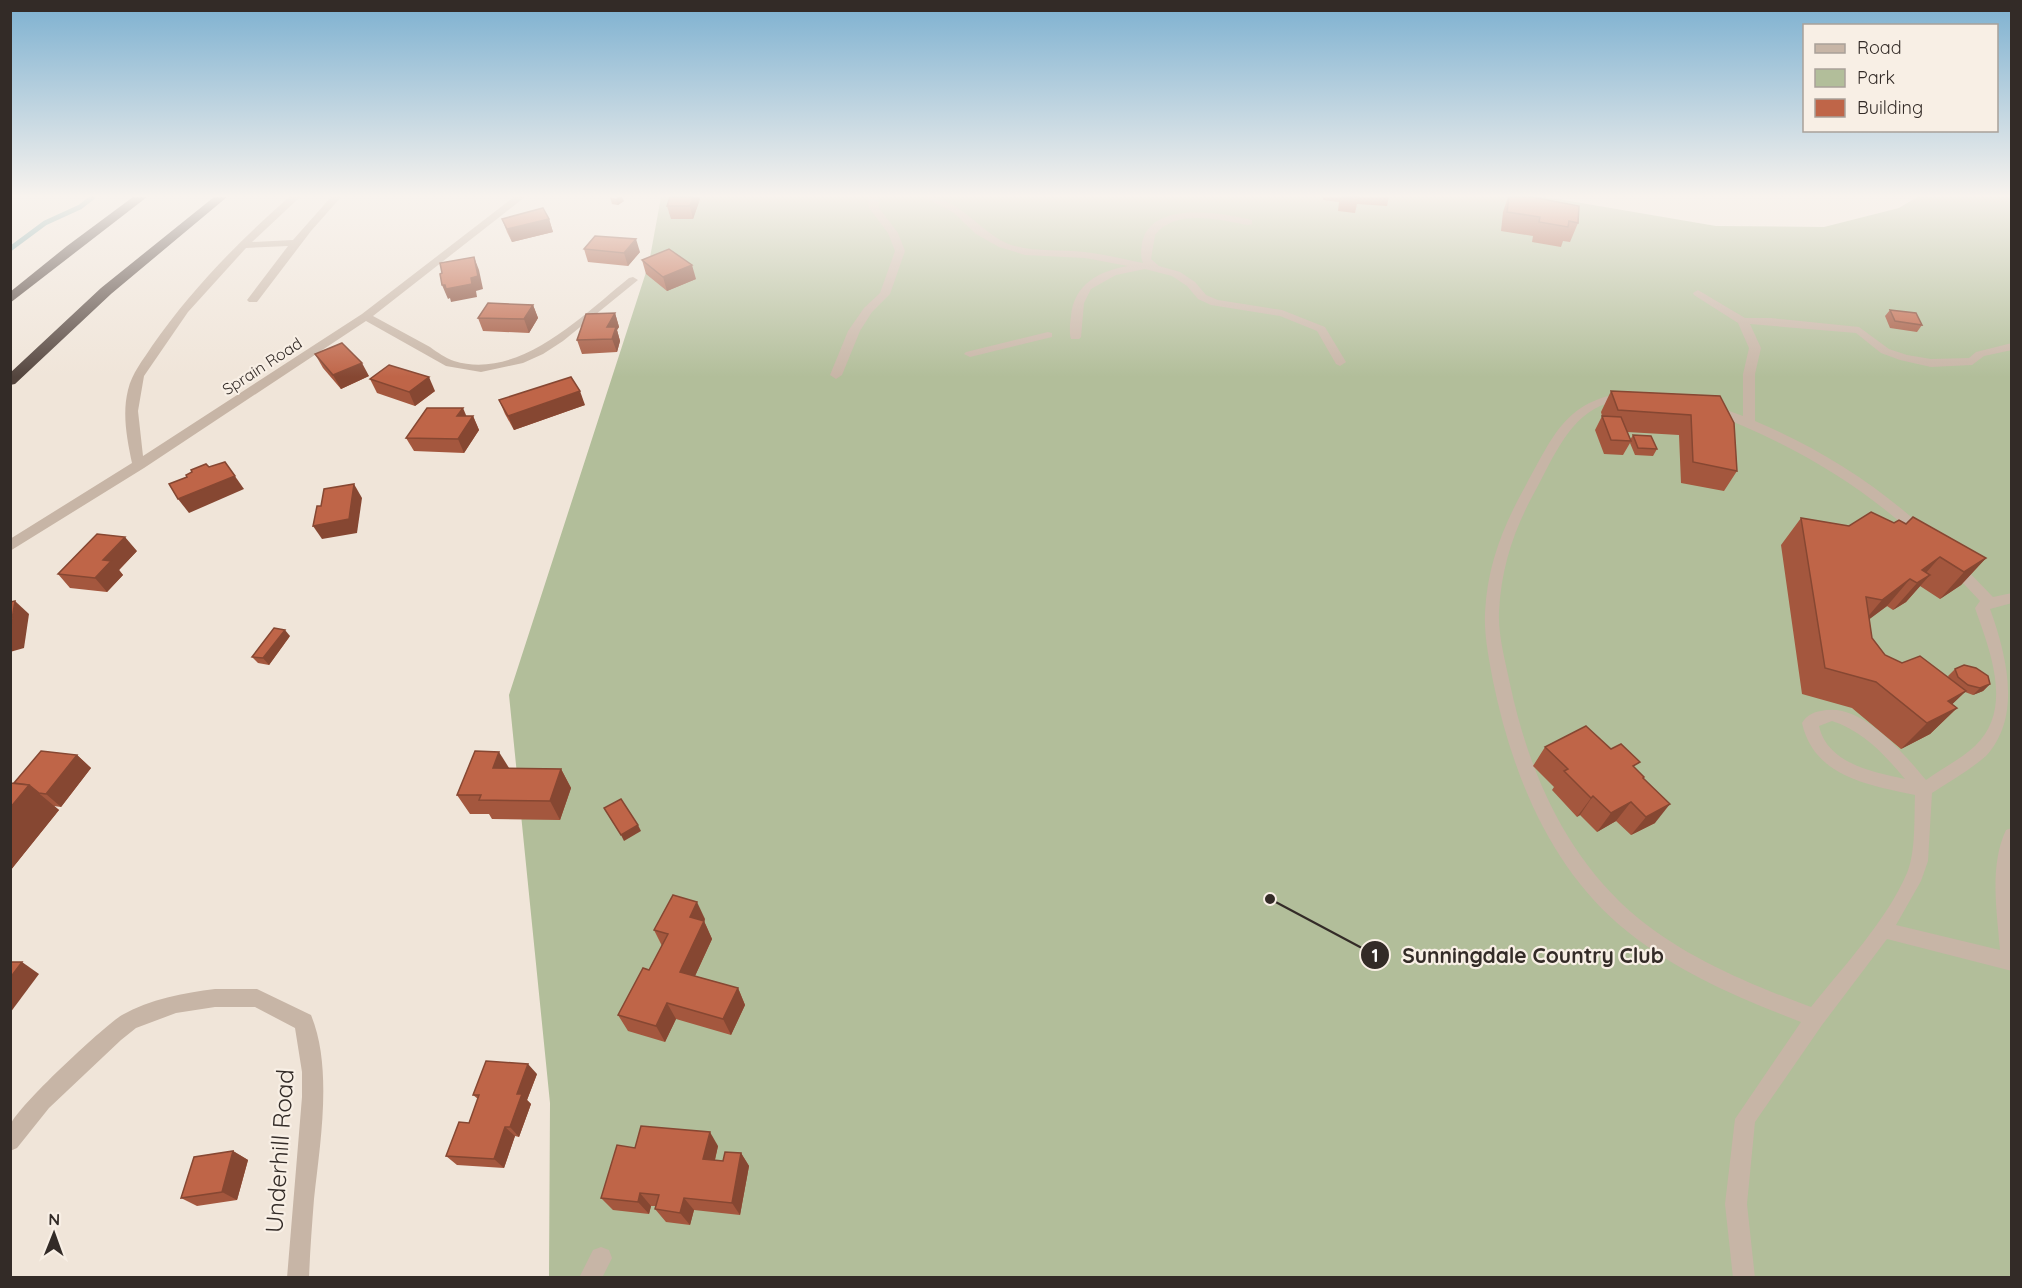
<svg xmlns="http://www.w3.org/2000/svg" width="2022" height="1288" font-family="Quicksand,sans-serif">
	<rect width="100%" height="100%" fill="#f0e5d9"/>
	<!-- green -->
	<path fill="#b2be9a" d="M661 197H1546L1716 226 1824 227 1899 208 1917 197H2011V1277H549L550 1103 509 695 649 263Z"/>
	<g fill="none" stroke-linecap="round" stroke-linejoin="round">
		<!-- stream -->
		<path stroke="#7aa9ab" stroke-width="5" d="M10 249 45 223 80 207 93 197"/>
		<!-- minor -->
		<g fill="#c7b5a6" fill-rule="evenodd">
			<path d="M289 197H300L252 242 293 240 331 197H341L311 231 257 302H249L247 300 288 246 246 248 188 312 144 376 138 411 143 456 362 314 514 197H525L373 316C392 326 411 337 430 347 437 352 445 358 454 361 519 381 583 315 629 278L633 277 638 280 563 341 543 354 523 363 481 372 446 366 366 321 144 468 10 551V539L132 463C127 439 122 414 128 390 132 373 143 360 152 346 191 290 238 242 289 197Z"/>
			<path d="M868 197H878L879 208 898 233 905 251 890 294 872 312 860 331 842 375 836 379 830 375 848 331 864 308 880 293 895 251 888 233 869 208Z"/>
			<path d="M924 197C959 197 977 229 1006 243 1030 253 1058 249 1084 252 1103 254 1123 259 1143 263 1140 256 1141 247 1143 239 1155 201 1223 213 1252 220V224L1248 225C1220 220 1175 208 1155 235L1151 259 1159 266 1180 272 1195 282 1206 295 1218 300 1282 310 1325 327 1346 362 1340 366 1336 364 1317 331 1280 316 1211 305 1198 299 1187 286 1172 276 1145 269 1116 275 1091 289 1084 303 1081 337 1079 339H1071C1069 332 1070 323 1071 316 1074 284 1099 271 1128 266L1085 258 1025 255 999 247 976 234 954 213Z"/>
			<path d="M1698 290 1745 318H1771L1859 327 1889 349 1907 355 1931 359 1969 358 1976 352 2012 343V350L1984 356 1972 365 1931 367 1900 360 1881 353 1856 333 1750 324 1761 348 1755 374V421C1819 448 1876 484 1927 531L1929 534 1927 537H1917C1855 480 1785 441 1706 411L1704 408 1710 404 1743 416V374L1749 348 1738 323 1694 295 1693 293Z"/>
			<path d="M1048 332 1052 333V337L970 357 964 354 966 352Z"/>
			<path d="M1627 392 1631 393V399C1621 401 1610 402 1600 406 1566 421 1550 465 1533 495 1513 532 1501 569 1499 612 1498 635 1505 660 1510 684 1529 773 1566 858 1638 918 1688 959 1752 985 1811 1007 1843 967 1887 920 1907 873 1916 852 1914 817 1915 795 1869 785 1814 777 1802 723 1806 716 1813 712 1821 711 1861 701 1903 753 1926 780 1941 769 1961 759 1975 746 2014 709 1990 651 1975 608L1980 601 1947 566 1949 562H1959L1993 597 2012 593V603L1990 609C2007 656 2022 717 1986 756 1970 770 1950 781 1932 793L1928 861 1921 881 1896 925 2000 950C1997 912 1989 866 2006 830L2012 828V971L1887 939 1822 1025 1755 1122 1747 1204 1755 1278H1733L1725 1204 1735 1119 1801 1022C1741 999 1679 973 1628 932 1551 871 1512 774 1493 681 1489 659 1484 636 1485 613 1487 566 1503 526 1526 485 1554 435 1565 401 1627 392ZM1832 721C1863 731 1885 755 1905 779 1872 772 1827 763 1819 726Z"/>
			<path d="M215 989H257L311 1015C333 1068 320 1144 314 1199 312 1225 310 1251 309 1278H287L302 1097V1072L295 1028 255 1007H215L176 1013 136 1028 121 1040 49 1108 17 1148 10 1151C10 1144 8 1131 11 1124 18 1106 104 1026 122 1015 150 999 184 993 215 989Z"/>
			<path d="M601 1247 609 1250 612 1258 602 1278H579L593 1250Z"/>
		</g>
		<!-- highway -->
		<g fill="#54453e" fill-rule="evenodd">
			<path d="M133 197H147L10 303V292L67 246Z"/>
			<path d="M214 197H227L111 294 15 384 10 385V373L101 288Z"/>
		</g>
	</g>
	<!-- wall -->
	<g fill="#a4573e">
		<path d="M610 197 624 201 618 205 612 204Z"/>
		<path d="M670 197H699L700 199 693 219H671L667 206Z"/>
		<path d="M1323 197H1389L1387 206 1357 204 1355 213 1338 211 1339 202 1323 200Z"/>
		<path d="M1508 197H1532L1578 223 1570 242 1563 241 1561 247 1532 242 1533 236 1501 231 1503 212Z"/>
		<path d="M502 219H549L553 232 512 242 507 232Z"/>
		<path d="M584 249 640 252 628 266 588 262Z"/>
		<path d="M642 260 696 279 667 291 646 274Z"/>
		<path d="M533 305 538 318 529 333 483 331 478 318Z"/>
		<path d="M1890 310 1922 325 1917 332 1890 328 1885 316Z"/>
		<path d="M615 313 619 327 617 330 620 341 617 352 582 354 577 340Z"/>
		<path d="M315 354 369 376 341 389 323 368Z"/>
		<path d="M370 379 435 391 415 406 377 393Z"/>
		<path d="M1611 391 1720 396 1737 471 1724 491 1681 483 1679 435 1627 432 1630 440 1633 435 1657 449 1653 456 1635 455 1630 443 1623 455 1604 454 1595 430 1602 416 1601 412Z"/>
		<path d="M499 400 585 405 514 430 505 414Z"/>
		<path d="M466 416H473L479 430 464 453 414 451 406 438Z"/>
		<path d="M1801 518 1849 526 1894 523 1986 558 1961 585 1940 599 1920 586 1906 602 1893 610 1887 606 1869 619 1872 638 1885 655 1902 663 1949 678 1948 676 1955 669 1990 684 1983 691 1973 695 1965 692 1952 704 1957 708 1930 734 1901 749 1852 708 1802 694 1781 545Z"/>
		<path d="M137 551 119 570 123 575 107 592 70 588 58 574Z"/>
		<path d="M290 636 269 665 258 663 252 657Z"/>
		<path d="M1545 747 1611 749 1636 769 1644 777 1643 779 1655 823 1631 835 1616 821 1597 832 1580 815 1577 817 1552 790 1554 787 1533 766Z"/>
		<path d="M77 755 91 768 61 807 54 806 59 810 10 871V783H14Z"/>
		<path d="M509 768 561 769 571 788 560 820 492 819 489 814H470L457 795Z"/>
		<path d="M705 919 704 921 712 939 695 976 738 988 745 1005 731 1035 676 1019 665 1042 628 1031 618 1015 649 970 662 946 654 930Z"/>
		<path d="M537 1074 527 1100 531 1104 519 1137 515 1136 504 1168 457 1165 446 1156 469 1123 478 1099 473 1095Z"/>
		<path d="M718 1146 715 1160 723 1161 741 1153 749 1166 740 1215 694 1210 690 1225 666 1222 655 1209 656 1206H651L649 1214 613 1210 601 1198 635 1148Z"/>
		<path d="M233 1151 248 1160 237 1200 197 1206 181 1198Z"/>
	</g>
	<!-- shaded-wall -->
	<g fill="#864732">
		<path d="M618 197H622L624 201 618 205 616 199Z"/>
		<path d="M693 197H699L700 199 693 219 690 206Z"/>
		<path d="M549 219 553 232 512 242 507 229Z"/>
		<path d="M636 239 640 252 628 266 624 253Z"/>
		<path d="M474 257 479 270 483 289 476 291 477 297 451 302 450 298 448 299 442 285 471 278Z"/>
		<path d="M692 265 696 279 667 291 663 277Z"/>
		<path d="M533 305 538 318 529 333 524 319Z"/>
		<path d="M615 313 619 327 617 330 620 341 617 352 612 339 607 327Z"/>
		<path d="M362 363 369 376 341 389 333 375Z"/>
		<path d="M429 377 435 391 415 406 409 392Z"/>
		<path d="M580 391 585 405 514 430 508 416Z"/>
		<path d="M463 408 469 422 457 416Z"/>
		<path d="M473 416 479 430 464 453 458 439Z"/>
		<path d="M225 462 244 489 189 513 178 499Z"/>
		<path d="M354 484 362 498 357 533 322 539 313 526Z"/>
		<path d="M125 537 137 551 119 570 123 575 107 592 95 578 103 560Z"/>
		<path d="M1940 557 1917 583 1930 575 1906 602 1893 610 1917 583 1922 570Z"/>
		<path d="M1986 558 1961 585 1940 599 1964 572Z"/>
		<path d="M1910 579 1887 606 1859 627 1882 600Z"/>
		<path d="M15 601 29 614 24 648 10 652V631Z"/>
		<path d="M285 630 290 636 269 665 263 658Z"/>
		<path d="M1990 684 1983 691 1973 695 1980 688Z"/>
		<path d="M1966 691 1939 717 1957 708 1930 734 1901 749 1927 723 1948 701Z"/>
		<path d="M499 752 511 771 493 768Z"/>
		<path d="M77 755 91 768 61 807 46 794Z"/>
		<path d="M561 769 571 788 560 820 550 801Z"/>
		<path d="M29 785 59 810 10 871V808Z"/>
		<path d="M1593 796 1580 815 1577 817 1591 798Z"/>
		<path d="M1631 802 1616 821 1597 832 1611 813Z"/>
		<path d="M1670 804 1655 823 1631 835 1646 817Z"/>
		<path d="M638 825 641 831 624 841 621 835Z"/>
		<path d="M697 902 705 919 698 934 690 917Z"/>
		<path d="M704 921 712 939 689 989 680 972Z"/>
		<path d="M22 962 39 974 10 1013V965Z"/>
		<path d="M738 988 745 1005 731 1035 723 1019Z"/>
		<path d="M667 1003 676 1019 665 1042 656 1026Z"/>
		<path d="M528 1064 537 1074 527 1100 531 1104 519 1137 510 1127 517 1094Z"/>
		<path d="M505 1127 515 1136 504 1168 494 1159Z"/>
		<path d="M710 1132 718 1146 712 1172 703 1159Z"/>
		<path d="M233 1151 248 1160 237 1200 222 1192Z"/>
		<path d="M741 1153 749 1166 740 1215 732 1203Z"/>
		<path d="M640 1193 651 1206 649 1214 638 1202Z"/>
		<path d="M684 1198 694 1210 690 1225 680 1213Z"/>
	</g>
	<!-- building -->
	<g fill="#bf6548" stroke="#864732" stroke-width="1.5">
		<path d="M670 197H693L690 206H667Z"/>
		<path d="M1341 197H1359L1358 200Z"/>
		<path d="M1509 197H1532L1579 206 1578 223 1569 221 1568 227 1539 222 1540 217 1507 212Z"/>
		<path d="M543 208 549 219 507 229 502 219Z"/>
		<path d="M595 236 636 239 624 253 584 249Z"/>
		<path d="M669 249 692 265 663 277 642 260Z"/>
		<path d="M474 257 478 276 471 278 472 284 446 289 445 285H442L440 274 442 273 440 263Z"/>
		<path d="M488 303 533 305 524 319 478 318Z"/>
		<path d="M1890 310 1916 313 1922 325 1895 321Z"/>
		<path d="M615 313 607 327H616L612 339 577 340 586 314Z"/>
		<path d="M342 343 362 363 333 375 315 354Z"/>
		<path d="M389 365 429 377 409 392 370 379Z"/>
		<path d="M571 377 580 391 508 416 499 400Z"/>
		<path d="M1611 391 1720 396 1734 423 1737 471 1693 462 1691 415 1618 410Z"/>
		<path d="M427 408H463L457 416H473L458 439 406 438Z"/>
		<path d="M1602 416 1621 417 1631 441 1611 440Z"/>
		<path d="M1633 435 1651 436 1657 449 1638 448Z"/>
		<path d="M225 462 235 476 178 499 169 484 187 477 186 475 192 472 191 470 206 464 209 467Z"/>
		<path d="M354 484 349 519 313 526 317 506H321L324 489Z"/>
		<path d="M1871 512 1894 523 1899 520 1906 524 1913 517 1986 558 1964 572 1940 557 1922 570 1930 575 1917 583 1910 579 1882 600 1866 597 1872 638 1885 655 1902 663 1920 656 1966 691 1948 701 1957 708 1927 723 1876 682 1825 668 1801 518 1849 526Z"/>
		<path d="M97 534 125 537 103 560 111 561 95 578 58 574Z"/>
		<path d="M15 601 10 631V602Z"/>
		<path d="M274 628 285 630 263 658 252 657Z"/>
		<path d="M1964 665 1976 668 1988 676 1990 684 1980 688 1968 685 1958 677 1955 669Z"/>
		<path d="M1586 726 1611 749 1621 744 1640 762 1633 766 1644 777 1643 778 1670 804 1646 817 1631 802 1611 813 1593 796 1591 798 1564 771 1568 769 1545 747Z"/>
		<path d="M41 751 77 755 46 794 39 793 29 785 14 783Z"/>
		<path d="M475 751 499 752 493 768 561 769 550 801 479 800 481 795H457Z"/>
		<path d="M10 783 29 785 10 808Z"/>
		<path d="M621 799 638 825 621 835 604 808Z"/>
		<path d="M673 895 697 902 690 917 704 921 680 972 738 988 723 1019 667 1003 656 1026 618 1015 643 968 649 970 668 934 654 930Z"/>
		<path d="M10 962H22L10 978Z"/>
		<path d="M486 1061 528 1064 517 1094H522L510 1127H505L494 1159 446 1156 459 1122 469 1123 479 1095H473Z"/>
		<path d="M641 1126 710 1132 703 1159 723 1161 725 1152 741 1153 732 1203 684 1198 680 1213 655 1209 659 1195 640 1193 638 1202 601 1198 617 1145 635 1148Z"/>
		<path d="M233 1151 222 1192 181 1198 194 1157Z"/>
	</g>
	<!-- sky -->
	<linearGradient id="sky" x2="0" y2="1"><stop stop-color="#7cb0d0"/><stop offset="0.52" stop-color="#f8f3ee"/><stop offset="1" stop-color="#f8f3ee" stop-opacity="0"/></linearGradient>
	<rect width="2022" height="377" fill="url(#sky)"/>
	<g text-anchor="middle" stroke-width="4.5" stroke-linejoin="round" paint-order="stroke">
		<!-- far-street labels -->
		<g font-size="16" fill="#332b27" stroke="#f8efe5">
			<text transform="translate(262 366) rotate(-33)" y="6">Sprain Road</text>
		</g>
		<!-- near-street labels -->
		<g font-size="24" fill="#332b27" stroke="#f8efe5">
			<text transform="translate(280 1151) rotate(-86)" y="8">Underhill Road</text>
		</g>
	</g>
	<!-- callouts -->
	<path fill="none" stroke="#332b27" stroke-width="2" d="M1270 899L1375 955"/>
	<g fill="#332b27" stroke="#f8efe5" stroke-width="2">
		<circle cx="1270" cy="899" r="6"/>
		<circle cx="1375" cy="955" r="15"/>
	</g>
	<g font-size="18" text-anchor="middle" font-weight="bold" fill="#fff">
		<text x="1375" y="962">1</text>
	</g>
	<g font-size="21" text-anchor="middle" font-weight="bold" fill="#332b27" stroke="#f8efe5" stroke-width="4.5" stroke-linejoin="round" paint-order="stroke">
		<text x="1533" y="963">Sunningdale Country Club</text>
	</g>
	<!-- border -->
	<rect width="2022" height="1288" fill="none" stroke="#332b27" stroke-width="24"/>
	<!-- legend -->
	<rect x="1803" y="24" width="195" height="108" fill="#f8efe5" stroke="#a9a199" stroke-width="1.5"/>
	<rect x="1815" y="44" width="30" height="9" fill="#c7b5a6" stroke="#a9a199" stroke-width="1.5"/>
	<text x="1857" y="54" font-size="18" fill="#332b27">Road</text>
	<rect x="1815" y="69" width="30" height="18" fill="#b2be9a" stroke="#a9a199" stroke-width="1.5"/>
	<text x="1857" y="84" font-size="18" fill="#332b27">Park</text>
	<rect x="1815" y="99" width="30" height="18" fill="#bf6548" stroke="#a9a199" stroke-width="1.5"/>
	<text x="1857" y="114" font-size="18" fill="#332b27">Building</text>
	<!-- north arrow -->
	<g transform="translate(54 1234) rotate(1)" stroke="#f8efe5" stroke-width="4.5" paint-order="stroke">
	<path d="M0-4.5L10 22L0 15L-10 22Z" fill="#332b27"/>
	<text y="-9" font-size="16" font-weight="bold" text-anchor="middle" fill="#332b27">N</text>
	</g>
</svg>
